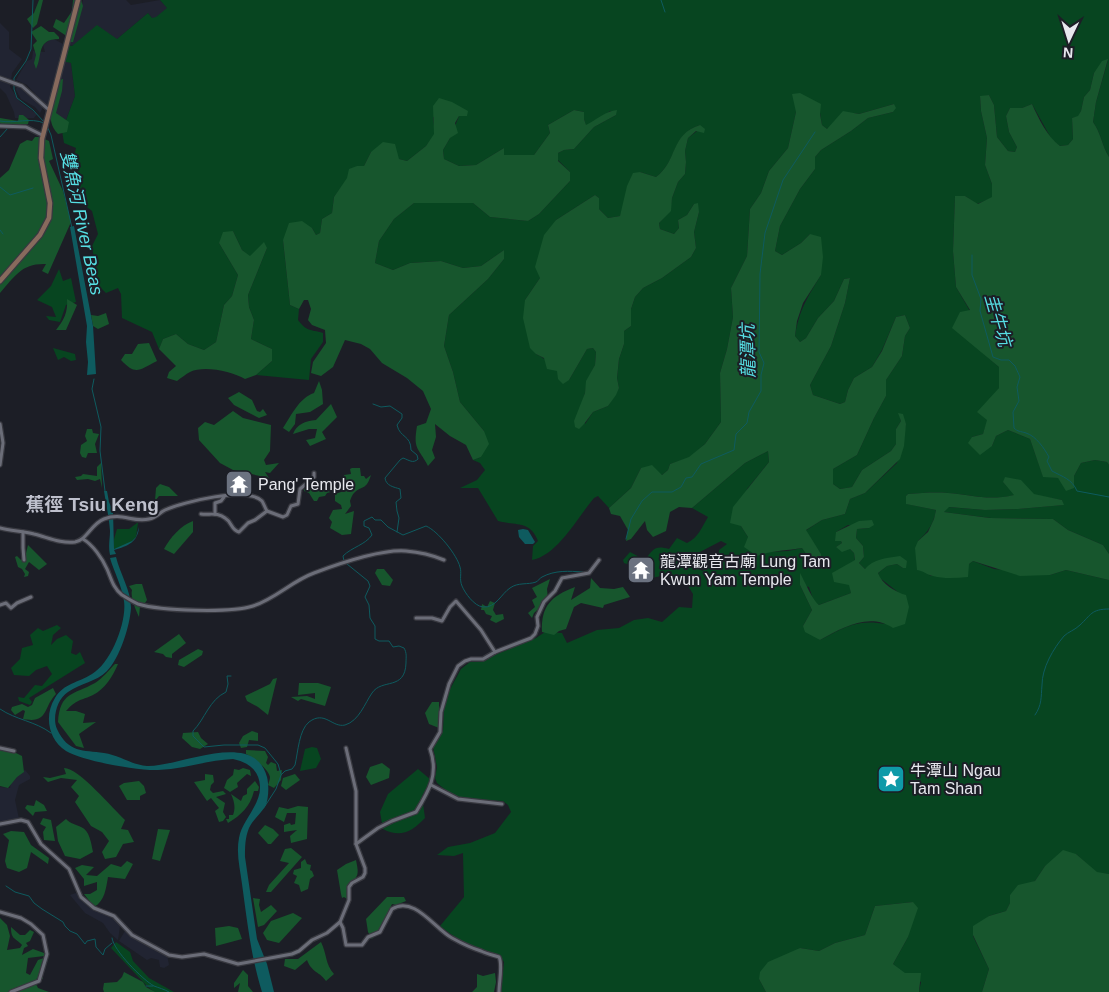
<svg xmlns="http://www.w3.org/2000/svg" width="1109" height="992" font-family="Helvetica,'Noto Sans TC',sans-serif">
	<rect width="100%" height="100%" fill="#1c1e26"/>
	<!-- built -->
	<g fill="#212432">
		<path d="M83 0H126L131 5 160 0 168 9 157 18H152L148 13 117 39 69 46Z"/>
		<path d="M0 23 9 32V49L22 59 12 73 10 87 20 102 37 114 34 118H15L14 112 6 94 0 88Z"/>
		<path d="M52 38 63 44 47 106 27 85 16 80 27 61 32 59 33 51 45 52 43 45Z"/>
		<path d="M65 61 71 63 75 96 66 120 51 116Z"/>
		<path d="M17 85 23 88 43 107 40 113 35 107 21 99 16 90Z"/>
		<path d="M25 770 30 776V779L19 785 15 800 19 819 0 823V787L10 788 12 778Z"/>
		<path d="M76 893 88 906 113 917 119 922 120 926 118 940 110 933 103 923 85 913 70 895Z"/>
		<path d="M125 931 167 955 169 965 164 968 160 967 159 960 151 958 147 960 119 941Z"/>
	</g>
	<!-- green -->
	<g fill="#074520" fill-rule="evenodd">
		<path d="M160 0H1109V157C1102 146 1101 133 1093 122L1096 102 1108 60 1094 73 1090 90 1084 97 1081 111 1078 117 1072 118 1073 139 1068 145 1060 146 1052 140 1032 104 1022 108H1010L1006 116 1009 132 1017 147 1015 152 1008 151 997 137 994 105 989 95 980 97 981 111 987 138 985 165 992 184V198L977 204 965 196 955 197 953 251 956 287 970 311 984 354 999 367V388L983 434 972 437 992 446 996 436 1008 430 1030 439 1043 476 1058 478 1074 488V476L1081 463 1095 460 1107 462 1109 465V554L1103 545 1068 530 1053 519 991 518 944 512 948 507 985 510 1018 509 1063 505 1062 500 1034 495 1003 482 1015 495C988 501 974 495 948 493 935 492 921 493 908 494L906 496 907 504 936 510C934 523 928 532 918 541L924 571 931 576 969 564 973 561 994 569 1050 575 1066 570 1109 580V874L1097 873 1076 854 1045 866 1035 881 1010 895V903L1006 911 989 916 973 936 989 969 982 992H919L921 982 905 974 893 964 908 937 913 902 875 906 865 935 835 943 819 951 800 948 759 979 766 992H501L504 962C499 952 491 954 483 951 467 946 453 936 440 926L464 897 463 853 454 856 437 855 448 847 470 843 495 833 511 812 508 805 503 801 459 798 448 792 437 783 435 778 437 767 433 747 443 730 444 709 449 691 461 669 470 662 485 661 497 654 536 638 545 632 562 633 567 643 597 630 619 628 634 620 648 618 662 622 679 607 692 608 693 594 684 579 661 576 647 579 644 574 643 564 630 565 624 563 623 560 630 552 645 560C653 549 655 545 669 549L677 538 687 543C698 538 702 527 708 517L692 508 745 463 768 451 769 462 747 489 741 526 748 537 767 552 788 551 802 548 815 566 821 554 805 531 822 520 845 514 850 499 865 493 897 463 906 424 899 413 901 421 896 429V444L891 451 862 470 852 487 840 489 833 484V469L857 455 874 418 886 396V380L902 356 905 336 910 328 905 315 896 317 882 350 872 367 854 378 848 390 845 402 840 404 813 395 810 385 831 346 845 303 850 278 844 279 834 301 818 318 806 338 800 342 795 336C799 310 808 296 821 275L810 234 801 243 782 255 775 251 780 226 800 189 815 169V157L821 150 851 131 868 118 893 112 894 104 859 114 853 113 827 129 822 125 820 113 796 112 788 148 769 171 761 193 750 209 747 256 731 288 733 317 727 349 720 373 721 422 705 444 689 458 670 464 668 470 662 475 641 468 631 488 609 508 598 496 594 498C577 518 558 555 532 560L533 546 538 541C530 520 516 526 498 521L478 488H460L477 480 485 470 480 463 473 460 481 457 484 431 460 402 453 372 444 346 449 315 488 279 504 259V250L481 266 463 268 441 261 410 263 393 270 375 263 379 241 394 219 414 203H473L490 217 528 221 539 214 570 181V172L558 160V153L564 150 574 149 594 127 616 115 610 111 601 118 586 126 584 119V112L574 110 548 125 550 133 534 155H504V148L476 165 459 166 444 159 443 150 450 138 459 116 433 117 435 134 426 146 407 161 371 152 364 166H357L334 197 332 213 322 219 320 233 316 235 312 228 283 240 290 305 299 309 298 320C307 332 310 329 323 333V342L311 359 309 380 256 375 272 361V349L251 339 254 320 249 307 248 295 267 248 250 257 242 250 233 231 219 243 238 275 232 296 224 305 216 342 204 350 188 344 176 334 163 339 159 349 152 332 122 318 121 294 118 288 106 293 98 285 92 246 98 234 92 211 78 200 72 165 76 148 64 143 62 131 75 96 71 63 62 61 67 45 72 46 97 25 117 39 148 13 152 18 156 17 167 8ZM700 125 697 131 688 138 685 151 686 162 685 174 678 182 672 198 670 211 659 223 660 229 674 234 679 228 678 220 687 215 694 204 699 212 694 232 696 248 691 257 662 278 643 288 635 297 631 309V326L624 331V344L619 359 617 378 619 388 608 406 593 412 585 424 581 406 585 393 587 381 595 365 596 352 593 348 587 349 569 380C558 372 549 360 536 354L525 300 540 278 556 220 595 195 599 198V209L608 218 620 216 640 172 656 177C678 161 671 134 700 125ZM848 525 869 528 857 529 856 538 863 546 864 557 859 563 865 569 907 561 903 568 897 564 887 566 878 573 880 578 899 593 887 624C857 619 846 626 820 640L803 626 812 610 800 585 809 587 814 602 819 605 851 593 847 565 855 561 854 553 850 549 836 547 842 543 836 532ZM721 541 727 544 719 550 718 561 712 566 702 571 695 558 698 553Z"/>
		<path d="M59 269 63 281 71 278 76 302 66 305 60 322 49 320 46 316 56 317 52 307 37 300 51 286Z"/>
		<path d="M53 348 75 354 76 360 71 361 64 357 58 360Z"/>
		<path d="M137 523H138L136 537 129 544 114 549V539L117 529H129Z"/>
		<path d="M57 625 61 628 53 635 51 645 57 639 66 635 73 641 71 653 76 655 80 652 85 663 29 698 32 702 30 705 19 701 18 697 24 698 35 685 42 686 52 674 47 666 36 670 29 676 14 675 11 668 20 659 22 648 33 645 30 635 38 628 43 631Z"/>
		<path d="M312 747 317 748 321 759 316 768 300 771 305 749Z"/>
		<path d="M418 769 431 780 422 796 425 818C412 832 400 838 383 829L380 812 388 794Z"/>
		<path d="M116 942 130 952 133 961 149 978 174 992H154L147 986H150L146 985 111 948Z"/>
	</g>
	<!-- forest -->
	<g fill="#17562d">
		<path d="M39 0H43L37 24 33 28 27 19 34 13Z"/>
		<path d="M73 0H81L83 6 73 42H69L65 35 53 27 56 19 64 23 72 11Z"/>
		<path d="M41 26 49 32H54L59 37V39C36 39 43 55 36 69L34 63 36 55 33 45 37 41 31 32Z"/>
		<path d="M1108 59 1096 102 1093 122C1101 133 1102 146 1109 157V465L1107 462 1095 460 1081 463 1074 476V488L1066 491 1058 478 1043 477 1030 439 1008 430 996 436 992 446 980 455 968 443 972 437 983 434 987 420 977 412 999 388V367L952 328 960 312 970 310 956 287 953 251 955 196H965L978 204 992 197V184L985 165 987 138 981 111 980 96 989 95 994 105 997 137 1008 151 1015 152 1017 147 1009 132 1006 116 1010 108H1022L1032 104C1039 119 1046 135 1060 146L1068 145 1073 139 1072 118 1078 116 1081 111 1084 97 1090 90 1094 73 1102 61Z"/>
		<path d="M63 79 62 91 56 113 69 122 67 132 58 134C43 119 55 98 59 80Z"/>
		<path d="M800 93 821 104 820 114 822 125 827 129 843 111 859 114 894 104 896 108 893 112 868 118 851 131 821 150 815 157V169L800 189 780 226 775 251 782 255 801 243 810 234 821 237 823 257 821 275 803 303 797 321 795 336 800 342 806 338 818 318 834 301 844 279 850 278 845 303 831 346 810 385 813 395 840 404 845 402 848 390 854 378 872 367 882 351 896 317 905 315 910 328 905 336 902 356 886 380V396L874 418 857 455 833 469V484L840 489 852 487 862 470 891 451 896 444V429L901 421 898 413 903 414 906 424 904 446 900 459 865 493 850 499 845 514 822 520 806 530 821 554V567H815L802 548C787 551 772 550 757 556L744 547 748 537 741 526 730 523 733 507 769 462 768 451 745 463 692 508 679 507 670 512 666 531 653 537 647 530 645 521 631 539 626 541 628 530 620 516 611 514 609 508 631 488 641 468 652 465 662 475 668 470 670 464 689 457 705 444 721 422 720 373 727 349 733 317 731 288 747 256 750 209 761 193 769 171 788 148 796 112 792 94Z"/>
		<path d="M439 98 452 102 468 111 467 116H459L455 123 458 133 450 138 443 150 444 159 459 166 476 165 504 148V155H534L550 133 548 125 574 110 584 112V119L586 125C596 120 606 111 617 110L616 115 594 127 574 149 564 150 558 153V161L570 172V181L539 214 528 221 490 217 473 203H414L394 219 379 241 375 263 393 270 410 263 441 261 463 268 481 266 504 250V259L488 279 449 315 444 346 453 372 460 402 484 431 489 444 481 457 473 460 466 445 450 436 435 424 436 437 432 450 435 458 428 466C418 447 413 450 417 426L426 423 431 409 423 391 407 378 382 363 370 349 361 344 345 340 333 367 321 376 311 373 313 362 326 343 325 330 312 325 308 320 311 309 308 300H304L299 309 290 305 283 240 289 223 302 221 312 228 316 235 320 233 322 219 332 213 334 197 347 178 349 169 357 166H364L371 152 383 142 395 144 399 159 407 161 426 146 434 134 433 106Z"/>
		<path d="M19 115H23L29 120 28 124 13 125 7 128 8 124H6L5 127 0 123V118L18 121Z"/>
		<path d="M700 125 705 129 704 133 696 131 688 138 685 151 686 162 685 174 678 182 672 198 671 211 659 223 660 229 674 234 679 228 678 220 687 215 694 204 698 203 699 212 694 232 696 248 691 257 662 278 643 288 635 297 631 309V326L624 331V344L619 359 617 378 619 388 616 395 608 406 593 412 584 424 579 429 575 427 574 421 585 393 586 381 595 365 596 352 593 348 587 349 569 380 563 384 558 379 557 371 547 369 544 358 536 354 530 348 523 318 525 300 540 278 535 267 544 235 556 220 595 195 599 198V209L608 218 620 216 627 186 633 173 640 172 656 177C678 161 670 134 700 125Z"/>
		<path d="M35 137H40L49 141 53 159 49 161 63 191 71 222 48 274 42 271 46 264C22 263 15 276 0 293V178L9 170 20 144 27 140 32 141Z"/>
		<path d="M233 231 242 250 250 256 264 242 267 248 248 295 249 307 254 320 251 339 272 349V361L256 375 245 379C232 372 205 365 190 372 186 374 181 378 177 381L167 378 169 372 176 366 159 349 163 339 176 334 188 344 204 350 216 342 224 305 232 296 238 275 219 243 223 232Z"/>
		<path d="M67 299 77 305 66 330H56C64 320 68 312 67 299Z"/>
		<path d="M106 313 109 324 98 329 93 326 91 315 98 316Z"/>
		<path d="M149 343 157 361C139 370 136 376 121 360L125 354H132L138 344Z"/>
		<path d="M319 381 322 390 323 404 310 412 296 414 295 424 289 432 283 428C291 416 299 398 314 393Z"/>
		<path d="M239 392 252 400 257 411 260 412 263 409 267 415 259 418 234 405 228 398Z"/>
		<path d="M331 404 337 417 322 432 326 439 310 446 306 440 315 438 317 429H309L293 434C297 424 305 421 316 420Z"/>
		<path d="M233 411 243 418 271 425 270 451 264 460 266 465 279 463 270 473 265 472 269 478 233 470 220 463 199 440 198 428 205 422 214 425Z"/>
		<path d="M87 429H92L93 433 99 434 95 444 97 453H88L86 458 82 457 80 453 81 445 87 441 85 436Z"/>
		<path d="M101 463 102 488 100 479 95 481 88 479 77 480 75 477 81 476 83 474 97 476V467Z"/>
		<path d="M352 468H360L361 476H364L366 479 371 475C366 491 362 485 354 493 352 495 351 498 350 501L351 506 345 514 354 511 351 534 342 535 330 528 332 522 329 518 333 510 342 509 341 505 335 501V494L347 490 345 488 327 493 325 496 319 497 317 501H314L309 493 304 491V489L316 488 320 491C325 488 327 489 332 488 337 487 341 483 347 482L344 475 351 474 350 469Z"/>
		<path d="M1005 477 1021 480 1034 494 1062 500 1064 505 1018 509 985 510 949 507 944 512 990 518 1053 519 1068 530 1103 545 1109 554V580L1066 570 1050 575 1020 576 973 561 969 564 968 577C956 578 944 579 933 576 927 575 924 571 917 570L915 548 918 541 928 532 934 519 936 510 906 504V496L908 494C921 493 935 492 948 493 973 495 988 501 1014 495L1003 482Z"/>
		<path d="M160 484 169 487 178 496H159L155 501 156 488Z"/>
		<path d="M872 520 874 525 869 528 857 529 856 538 863 546 864 557 859 563 865 569C873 559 887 558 900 556L907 561 906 568H903L897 564 887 566 878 573C882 584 895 592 906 595L909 607 905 624 893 628C869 612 842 628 820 640L805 632 803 626 812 610 800 585V573C805 582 813 601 819 605L851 593 849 585 834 582 832 573 855 560 854 553 850 549 842 552 836 547 842 543 841 541H835L836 532 859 521Z"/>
		<path d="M193 521V532L174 554 164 549C170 538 181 525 193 521Z"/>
		<path d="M28 545 47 564 39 570 29 562 25 569 29 572 28 576 24 577 25 574 22 569 18 567 15 557 17 556 21 560 26 553Z"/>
		<path d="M377 569H384L393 580 390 586 382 585 375 573Z"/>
		<path d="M591 578 600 588 614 589 623 587 630 597 604 605 603 608 581 603 574 607 566 629 559 631 554 635 542 632C541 606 551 596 575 587L571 600 590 588Z"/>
		<path d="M550 579 547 589 548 600 534 613 532 618 528 613 535 607 532 600 537 597 532 588Z"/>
		<path d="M136 584H142L147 600 145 603 140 606 139 617C136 611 130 596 132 590L129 586Z"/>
		<path d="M490 601 495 603 493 610 496 615 503 614 504 619 496 623 490 620 492 616 486 614 484 610H481L482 604 487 607Z"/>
		<path d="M179 634 186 643 172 654V658L166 657 163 654 154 652Z"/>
		<path d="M198 649 203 651 202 655 184 667 178 665 179 660Z"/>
		<path d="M115 664H118C113 676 105 689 93 695 80 701 77 699 66 711H76L85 714 83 723 96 722 79 734 84 748 76 746 58 722C60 692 73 695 95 683 103 678 109 670 115 664Z"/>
		<path d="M277 678 268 715 258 707 247 701 245 696 270 684 273 679Z"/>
		<path d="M299 683H318L331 687 325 706 301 699 298 701 291 697 307 696 315 699V693L298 695Z"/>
		<path d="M53 688 56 694C43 707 49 724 23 719L25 711 23 710 15 715 11 710 12 707 22 704 28 707 32 705 35 698Z"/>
		<path d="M432 702H439V728L429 724 425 713Z"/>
		<path d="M252 731 258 733V741L249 740 247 747 241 748 239 743 243 736Z"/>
		<path d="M198 732 201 738 208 744 200 749 192 747 182 738 183 733Z"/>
		<path d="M0 748 10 750 22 756 24 772 17 777 8 788 0 786Z"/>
		<path d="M246 750 265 751 268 757 266 763 268 765 271 762 276 764 277 771 282 770 281 780 274 788 268 785C269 782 270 779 270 777 269 770 253 757 246 754Z"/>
		<path d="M382 763 390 769 389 778 371 785 366 777 370 767Z"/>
		<path d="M64 768C79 768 113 809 125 820L121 829 128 830 134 842 123 844 116 857 105 859 102 852 109 841 102 832 91 826 75 802 79 796 71 787 77 780 61 778 48 782 43 777 50 778 66 774Z"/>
		<path d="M243 768 250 770 251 776 247 774 237 783 238 787 230 792 224 788 227 780 233 775 234 769 239 770Z"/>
		<path d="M205 774 213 775 214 782 211 785 210 790 213 793 223 791 226 794 216 797 225 803 223 812 226 817 223 821 219 822 215 811 219 808 211 798 207 801 194 782 205 780Z"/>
		<path d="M295 774 300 780 286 790 281 786 283 778Z"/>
		<path d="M139 781 144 786 146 793 140 796V800H127L119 786 124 783Z"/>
		<path d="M255 781 259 787 258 791H254C250 807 241 815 228 823L226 819H229V815H233C236 807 234 801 231 794L241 801 243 796 247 794V789Z"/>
		<path d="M36 800 44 805 47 811 35 812 33 816 25 808 27 805 34 806Z"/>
		<path d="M298 806 308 807 307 839 291 843 290 836 297 830 284 832V825L290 823 291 825 295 824 296 813H287L284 822 275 817 279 807 288 809Z"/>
		<path d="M43 818 51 820 55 841 44 840 43 832 46 827 40 824Z"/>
		<path d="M66 819C71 824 75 824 81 827 90 831 91 843 93 852L80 859 65 856 58 841 56 827Z"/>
		<path d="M265 825 273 829 279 835 271 844H268L258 833Z"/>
		<path d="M158 829 170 830 160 861 152 859Z"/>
		<path d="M11 831 24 832 31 845 49 858 48 864 31 852 27 868 19 872 7 868 5 861 9 840 3 834Z"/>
		<path d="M291 848 302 857 271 892H266L269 885 289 863 280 861 285 849Z"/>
		<path d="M1063 850 1076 854 1097 872 1109 874V992H982L989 969 973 935V926L989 916 1006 911 1010 903V895L1018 885 1035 881 1045 866Z"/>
		<path d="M305 859 307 864 311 865 310 870 312 871 314 876 310 879 308 889 301 892 299 885 294 883 297 876 293 874 294 870 301 868V862Z"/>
		<path d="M356 860C359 875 359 876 348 886L347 899 344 897 342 898 341 894 337 870 346 864Z"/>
		<path d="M127 861 133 864 125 879 108 877C106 888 105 901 94 907L84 894H90L97 890V882L84 886V879L75 868 82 865 94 867 86 875 97 876 111 864 121 867Z"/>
		<path d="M387 897H404L406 901 396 905 392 904 381 928 372 939 368 932 366 919Z"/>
		<path d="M253 898 260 899 259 905 261 912 271 905 277 911 264 925 258 927Z"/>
		<path d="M913 902 918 908 908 937 893 964 905 973H921L919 992H766L759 979 760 972 768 962 800 948 819 951 835 943 865 935 875 906Z"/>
		<path d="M293 913 302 918 279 943 267 940 263 933 271 921Z"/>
		<path d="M0 918 7 925 10 936 7 950 20 948 22 945C15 937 11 940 11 927L20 935H25L30 930 34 932 30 941 26 943 28 946 24 948 22 955 33 949 44 953V956L28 958 26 973 30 975 38 960 44 958 41 965 43 974V979L37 978 36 984 38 988 49 992H0Z"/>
		<path d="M229 926 238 928 242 939 216 946 215 928Z"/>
		<path d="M321 942C327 954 325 964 334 974L326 981C319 971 312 973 307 960L295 970 284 966 285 959H298Z"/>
		<path d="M243 970 248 975V986L253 992H238L240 983 234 988V983Z"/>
		<path d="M124 972 143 982 146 987 155 992H104L103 989 104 983 117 982 122 977Z"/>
		<path d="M495 973 496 982 494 992H472L477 987V974L483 976Z"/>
	</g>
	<!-- water -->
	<g fill="#0e5b5f">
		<path d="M74 226 93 326 96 374 87 375 88 362 86 342 87 326 70 227Z"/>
		<path d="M104 491H107L109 502 113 511 114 549 132 541 136 537 139 527C138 542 128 546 114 550L116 554 110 555C108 546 110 539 110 531 109 517 106 504 104 491Z"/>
		<path d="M523 529 528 530 535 542 533 544H525L519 537 518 530Z"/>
		<path d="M116 557C120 574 131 590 131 608 130 625 120 658 107 671 96 682 81 683 68 692 57 699 52 718 57 729 68 753 83 750 104 753 119 755 132 765 147 766 180 767 254 728 267 777 269 785 269 799 265 807 260 814 253 820 249 828 245 838 245 847 245 857L257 939 267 964 274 992H262C251 957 247 920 242 884 240 868 236 854 239 838 242 820 261 805 260 786 259 770 248 762 233 759 208 760 184 769 158 770 138 771 83 761 66 751 48 740 44 715 55 698 64 683 78 683 92 674 111 663 127 622 124 601 122 586 114 572 110 558Z"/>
	</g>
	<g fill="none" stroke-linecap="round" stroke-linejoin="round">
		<!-- stream -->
		<g stroke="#0e5b5f" stroke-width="1">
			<path d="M33 0 31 49 26 61 14 78V89L17 98 33 110 44 122"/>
			<path d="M661 0 665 12"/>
			<path d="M0 121C14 124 31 117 44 123"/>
			<path d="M47 126 51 135 72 228"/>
			<path d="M0 137 8 128"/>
			<path d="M0 187 10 195 33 188"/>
			<path d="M0 230 3 234"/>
			<path d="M972 255V275L981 299 980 311 993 357 1001 360H1009L1015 366 1020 377 1017 387 1019 401 1013 412 1014 428C1018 432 1020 431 1026 433 1036 436 1044 448 1049 457L1047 461 1052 471C1063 477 1072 479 1077 491L1109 497"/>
			<path d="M94 379 92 389 101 427 100 451 105 491"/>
			<path d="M373 404 381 407 390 406 402 414V418L397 425C400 438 411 435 411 450L417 455 418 459C413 464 409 460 403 458L400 460 385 478C386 486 394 487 400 489L401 498 396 502 397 511 399 518 397 532"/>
			<path d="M626 539 631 519 642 501 652 492H672L681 487 686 478 692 477 701 464 734 450 736 434 747 423 749 412 761 391V375L764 363 759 352 760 274 765 233 783 180 815 132"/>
			<path d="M344 561 343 556C352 547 365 545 372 535L369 528 364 526V521L372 517 375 520H381L388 527 403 535 426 526C438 531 457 555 460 567 462 573 459 579 462 586 465 593 474 606 483 607 496 608 501 594 510 588 518 582 528 585 536 582 538 581 540 578 542 577 555 570 569 571 583 572"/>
			<path d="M231 676H227L228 684 226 692C209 700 205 719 193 731V736L204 747 224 745H258L265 748 278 764 281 774"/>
			<path d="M0 709C16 720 35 721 51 733"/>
			<path d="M1035 715C1042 705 1041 697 1042 685 1042 668 1053 649 1064 636 1068 632 1075 630 1080 625 1091 615 1091 609 1109 609"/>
			<path d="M265 806 276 789 281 775 285 771 292 769 295 765C298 752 299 730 309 722 325 710 332 728 345 725 359 721 365 703 372 693 382 678 405 691 406 663 406 657 407 653 404 648L399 646 393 647 389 641H379L375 639V626L370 618 369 605 365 597 370 586 368 581 347 564"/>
			<path d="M6 886 15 892 29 896 34 903 42 909 63 922 65 926 70 931 77 934 85 944 87 941 95 939 96 947 103 955 105 949 112 943"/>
			<path d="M112 938C113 950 143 980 154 986 159 988 164 989 169 992"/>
			<path d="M146 986H153"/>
		</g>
		<!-- street casing -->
		<g stroke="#383940" stroke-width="5.5">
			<g id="street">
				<path d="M0 78 22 86 49 110"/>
				<path d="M0 126 26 127 42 135"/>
				<path d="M0 424 3 443 0 465"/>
				<path d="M201 514C210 515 218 512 225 518 232 522 231 530 239 532L248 523 255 520 267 511"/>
				<path d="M215 514V503L221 501 224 497"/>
				<path d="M0 528C11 531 23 531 34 534 47 537 61 544 75 542 87 540 91 524 104 519 122 512 133 523 149 519 156 518 159 513 165 510 183 502 247 486 262 501 264 504 265 508 267 511L283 517 287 515 291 506 298 504 300 489 314 477V473"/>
				<path d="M23 532V548L24 560"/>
				<path d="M83 539C93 545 102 558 107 569 111 578 113 588 122 595 127 598 133 602 138 604 161 611 231 613 253 606 275 599 292 581 314 573 338 564 381 549 406 551 419 552 432 555 444 560"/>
				<path d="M0 605 6 603 11 608 17 603 31 597"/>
				<path d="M416 618H432L442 621 450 607 456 601 481 630 495 652"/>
				<path d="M0 748 14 751"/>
				<path d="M431 785 458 799 502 804"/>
				<path d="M0 824 21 820 28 822 41 844 69 869 81 897 94 908 114 916 132 935 169 955 182 957 204 954 238 964 292 954 299 951 312 940 327 933 340 922 349 900V887L352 883 363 877 365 873V868L356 844V791L346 748"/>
				<path d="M356 844 378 828 392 821 416 812C429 791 439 774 430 749L440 732 441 712 449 684 458 666 465 661 471 659H483L495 652 531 638 535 634 538 626 537 617 544 602 555 591 562 578 589 573 599 560"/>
				<path d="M0 912 21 918 31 924 43 935 47 954 39 981 11 992"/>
				<path d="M340 922 343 928 346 945H362L368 937 380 932 392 909C414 895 435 929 452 938 461 943 471 948 481 951 487 954 493 955 499 957 503 964 499 982 499 992"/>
			</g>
		</g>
		<!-- secondary casing -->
		<g stroke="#383940" stroke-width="7">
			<path id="secondary" d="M0 281 40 235 49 218 50 203 41 158 42 139 78 0"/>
		</g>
		<!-- street -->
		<use href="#street" stroke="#6b6d78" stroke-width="3"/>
		<!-- secondary -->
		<use href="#secondary" stroke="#876a5d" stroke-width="4.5"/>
	</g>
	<!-- icons -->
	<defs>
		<g id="temple-square" transform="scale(1.4375)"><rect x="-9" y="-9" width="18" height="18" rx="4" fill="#6b7280" stroke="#1c1e26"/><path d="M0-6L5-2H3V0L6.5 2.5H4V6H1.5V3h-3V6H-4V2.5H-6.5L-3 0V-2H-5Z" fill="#fff"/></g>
		<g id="sight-square" transform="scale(1.4375)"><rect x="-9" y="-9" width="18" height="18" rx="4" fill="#0f9aa8" stroke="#1c1e26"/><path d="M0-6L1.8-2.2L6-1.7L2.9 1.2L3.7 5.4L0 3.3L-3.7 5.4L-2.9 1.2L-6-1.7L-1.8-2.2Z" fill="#fff"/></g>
	</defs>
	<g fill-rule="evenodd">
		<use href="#temple-square" x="239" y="484"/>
		<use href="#temple-square" x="641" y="570"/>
		<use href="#sight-square" x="891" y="779"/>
	</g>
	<g text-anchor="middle" stroke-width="4" stroke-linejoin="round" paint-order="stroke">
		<!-- poi labels -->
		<g font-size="16" fill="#e7e8ee" stroke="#1c1e26" text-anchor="start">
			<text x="258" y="490">Pang' Temple</text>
			<text x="660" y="567">龍潭觀音古廟 Lung Tam<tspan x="660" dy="18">Kwun Yam Temple</tspan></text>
			<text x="910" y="776">牛潭山 Ngau<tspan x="910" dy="18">Tam Shan</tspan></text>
		</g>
		<!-- water labels -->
		<g font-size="18" font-style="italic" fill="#56dee3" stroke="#1c1e26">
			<text transform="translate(82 223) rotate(78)" y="6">雙魚河 River Beas</text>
			<text transform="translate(998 320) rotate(74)" y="6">圭牛坑</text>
			<text transform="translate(748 351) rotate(-91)" y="6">龍潭坑</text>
		</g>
		<!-- quarter labels -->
		<g font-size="19" font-weight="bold" fill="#bec0cc" stroke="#1c1e26">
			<text x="92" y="511">蕉徑 Tsiu Keng</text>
		</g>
	</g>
	<!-- north arrow -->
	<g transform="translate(1069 40) rotate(184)" stroke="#1c1e26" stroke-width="4" paint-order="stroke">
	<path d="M0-4L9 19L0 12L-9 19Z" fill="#e7e8ee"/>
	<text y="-8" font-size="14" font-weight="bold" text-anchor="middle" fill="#e7e8ee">N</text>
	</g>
</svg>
